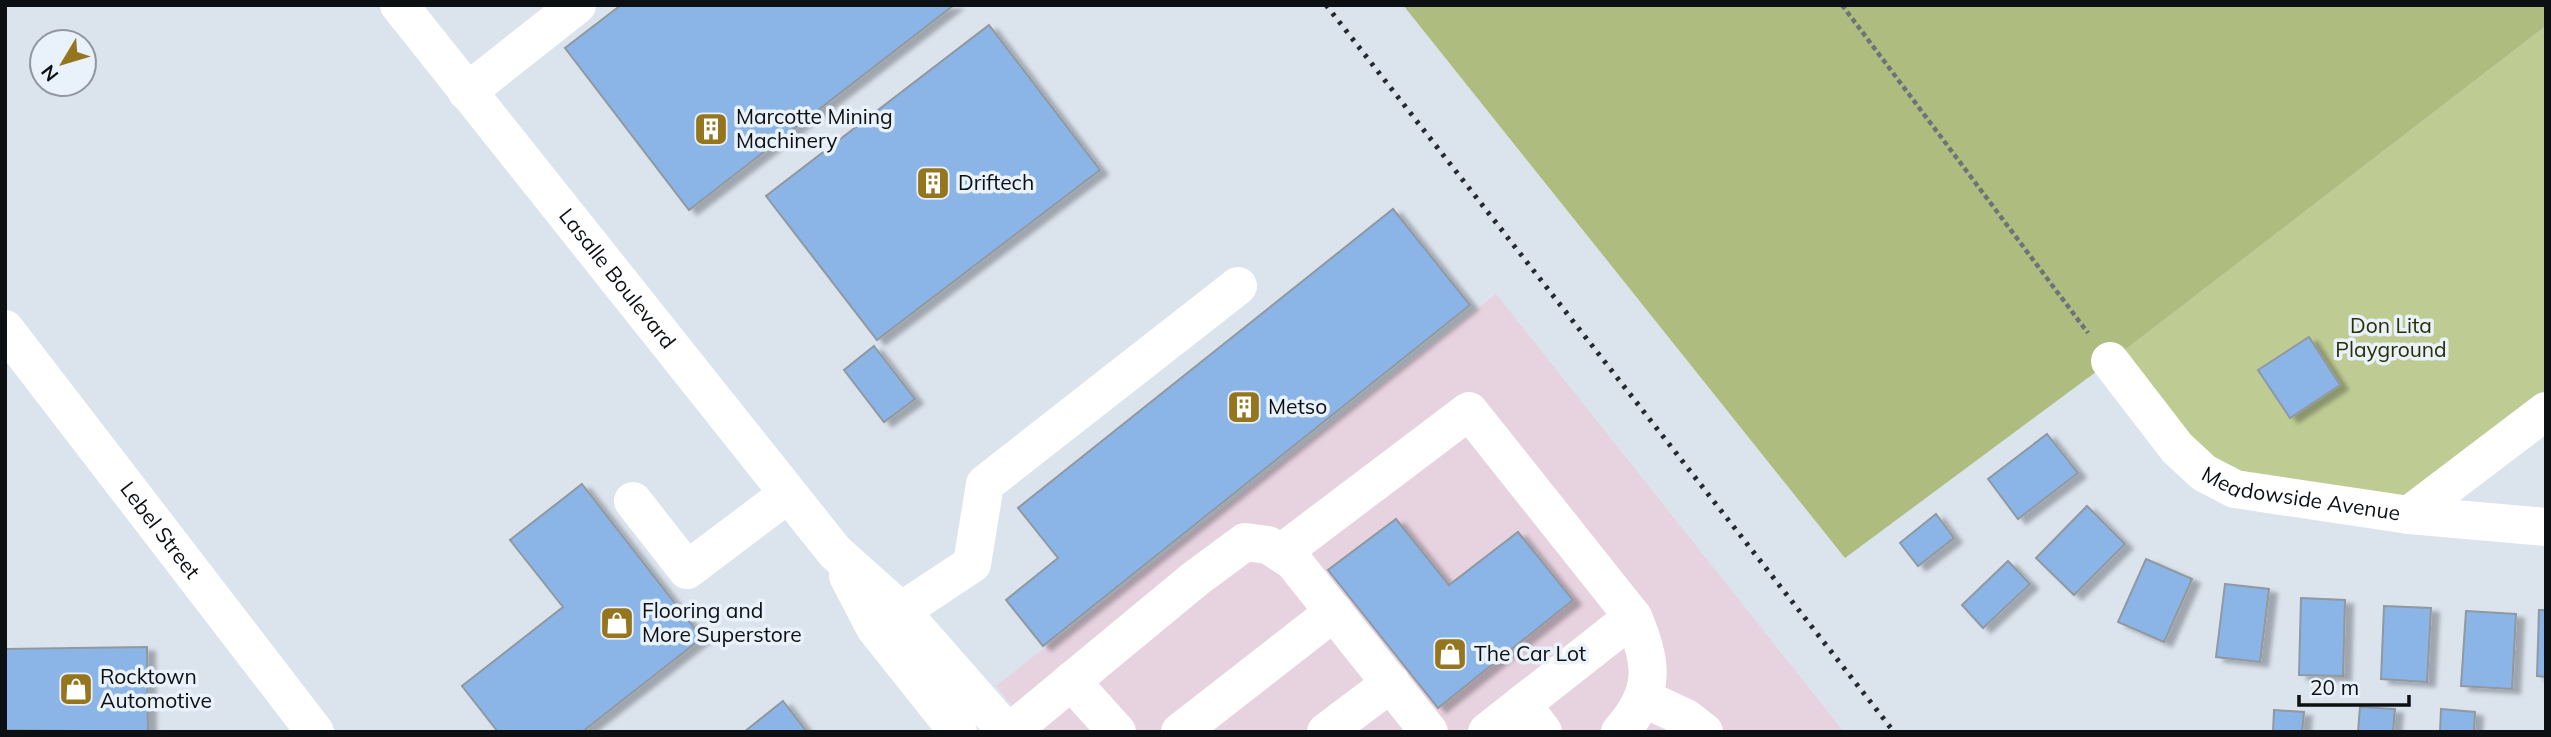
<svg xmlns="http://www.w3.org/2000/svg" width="2551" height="737" font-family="Mulish,sans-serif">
	<defs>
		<filter id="shadow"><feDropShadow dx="8" dy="4.5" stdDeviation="2" flood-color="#0004"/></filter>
	</defs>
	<rect width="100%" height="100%" fill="#dbe3ed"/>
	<!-- commercial -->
	<path fill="#e7d2df" d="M1496 294 1844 732H1034L996 686Z"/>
	<!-- green -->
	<path fill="#becc94" d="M2546 26V413L2408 518 2233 492 2108 363Z"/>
	<!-- forest -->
	<path fill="#aebd7f" d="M1403 5H2546V26L2108 363 1845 558Z"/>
	<!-- building -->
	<g fill="#8bb5e7" stroke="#9098a1" stroke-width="2" filter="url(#shadow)">
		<path d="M621 5H954L689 210 565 48Z"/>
		<path d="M989 25 1100 170 877 340 766 196Z"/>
		<path d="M1393 209 1470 305 1043 646 1006 600 1058 558 1018 508Z"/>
		<path d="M2309 337 2340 385 2290 418 2258 370Z"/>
		<path d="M874 346 915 399 884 422 844 370Z"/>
		<path d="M2047 434 2078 473 2018 519 1988 479Z"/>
		<path d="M582 484 702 638 582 732H498L462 686 563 607 510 540Z"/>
		<path d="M2087 506 2125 544 2074 595 2036 558Z"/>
		<path d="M1936 514 1954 538 1918 566 1900 543Z"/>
		<path d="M1396 519 1449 585 1518 532 1573 600 1438 708 1328 570Z"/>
		<path d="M2146 559 2192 579 2164 642 2118 622Z"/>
		<path d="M2008 561 2030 584 1983 628 1962 605Z"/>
		<path d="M2225 584 2269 589 2260 662 2216 657Z"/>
		<path d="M2301 598 2345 600 2343 676 2299 675Z"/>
		<path d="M2384 606 2431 608 2427 682 2381 679Z"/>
		<path d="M2539 610H2546V677L2537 676Z"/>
		<path d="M2466 611 2516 614 2512 689 2461 686Z"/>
		<path d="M147 647 148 732 5 730V649Z"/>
		<path d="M783 701 807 732H744Z"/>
		<path d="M2360 707 2395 709 2393 732H2358Z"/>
		<path d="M2441 709 2475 712 2474 732H2440Z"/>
		<path d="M2274 710 2304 712 2302 732H2273Z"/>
	</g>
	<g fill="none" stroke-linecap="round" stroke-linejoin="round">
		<!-- path -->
		<path stroke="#6e737a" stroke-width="4.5" stroke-dasharray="5 3.5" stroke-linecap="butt" d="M1842 5 2088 333"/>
		<!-- minor -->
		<g stroke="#fff" stroke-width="38">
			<path id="s1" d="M399 5 835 552 901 611 1007 732"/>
			<path d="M467 92 577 5"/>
			<path id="s2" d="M5 329 315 732"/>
			<path id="s3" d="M2110 361 2177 448 2204 473 2235 489 2409 515 2546 527"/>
			<path d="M633 501 687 570 788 494"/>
			<path d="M2409 515 2546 411"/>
			<path d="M1281 553 1469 411 1633 617 1487 732"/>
			<path d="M848 576 875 628 958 732"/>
			<path d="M901 611 972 564 985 484 1238 286"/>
			<path d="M1071 681 1117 732"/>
			<path d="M1643 698 1686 718 1704 732"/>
			<path d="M1522 704 1543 732"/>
			<path d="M1010 732 1195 579 1245 542 1268 545 1293 561 1429 732"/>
			<path d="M1180 732 1334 612"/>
			<path d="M1326 732 1391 683"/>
			<path d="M1620 732C1656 692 1653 664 1633 617"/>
		</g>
		<!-- rail -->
		<path stroke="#25282c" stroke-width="5" stroke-dasharray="3.5 7" stroke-linecap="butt" d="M1326 5 1894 732"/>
	</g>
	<!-- icons -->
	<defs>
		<g id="building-square" transform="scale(1.75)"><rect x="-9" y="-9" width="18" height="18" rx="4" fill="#95761e" stroke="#e9f1fa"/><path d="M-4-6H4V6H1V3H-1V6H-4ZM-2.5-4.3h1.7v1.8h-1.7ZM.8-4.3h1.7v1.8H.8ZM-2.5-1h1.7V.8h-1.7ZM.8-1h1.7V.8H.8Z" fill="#fff"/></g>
		<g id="shop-square" transform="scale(1.75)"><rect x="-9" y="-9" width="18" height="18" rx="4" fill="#95761e" stroke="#e9f1fa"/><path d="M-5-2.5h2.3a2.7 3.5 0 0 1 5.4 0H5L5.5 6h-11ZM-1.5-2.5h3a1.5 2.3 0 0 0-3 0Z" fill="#fff"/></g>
	</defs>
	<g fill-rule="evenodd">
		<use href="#building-square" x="711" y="129"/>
		<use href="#building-square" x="933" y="183"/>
		<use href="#building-square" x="1244" y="407"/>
		<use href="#shop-square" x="617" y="623"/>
		<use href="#shop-square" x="1450" y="654"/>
		<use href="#shop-square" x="76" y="689"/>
	</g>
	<g text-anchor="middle" stroke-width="7" stroke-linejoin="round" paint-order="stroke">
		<!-- poi labels -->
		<g font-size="21" fill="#0d1013" stroke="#e9f1fa" text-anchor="start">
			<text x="736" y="124">Marcotte Mining<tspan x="736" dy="24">Machinery</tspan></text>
			<text x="958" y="190">Driftech</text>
			<text x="1268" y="414">Metso</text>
			<text x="642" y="618">Flooring and<tspan x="642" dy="24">More Superstore</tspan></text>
			<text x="1474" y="661">The Car Lot</text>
			<text x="100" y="684">Rocktown<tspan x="100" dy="24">Automotive</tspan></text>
		</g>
		<!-- street labels -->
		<g font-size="21" fill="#0d1013" stroke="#e9f1fa">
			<text dy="7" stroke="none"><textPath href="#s1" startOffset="350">Lasalle Boulevard</textPath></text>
			<text dy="7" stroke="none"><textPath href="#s3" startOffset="247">Meadowside Avenue</textPath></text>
			<text dy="7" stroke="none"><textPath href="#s2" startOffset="254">Lebel Street</textPath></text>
		</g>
		<!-- park labels -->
		<g font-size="21" fill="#293100" stroke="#e9f1fa">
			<text x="2391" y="333">Don Lita<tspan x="2391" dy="24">Playground</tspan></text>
		</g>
	</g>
	<!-- border -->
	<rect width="2551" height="737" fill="none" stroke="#0d1013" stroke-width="14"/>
	<!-- north arrow -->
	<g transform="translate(63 63) rotate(232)"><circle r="33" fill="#e9f1fa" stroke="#91979e" stroke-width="2"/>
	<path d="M0-5L12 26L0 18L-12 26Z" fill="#95761e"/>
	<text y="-10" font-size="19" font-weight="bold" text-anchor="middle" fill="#0d1013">N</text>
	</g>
	<!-- scale -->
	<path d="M2299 695v10h110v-10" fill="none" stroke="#0d1013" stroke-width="3.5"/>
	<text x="2310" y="695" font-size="21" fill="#0d1013" stroke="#e9f1fa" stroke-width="5" paint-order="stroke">20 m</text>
</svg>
